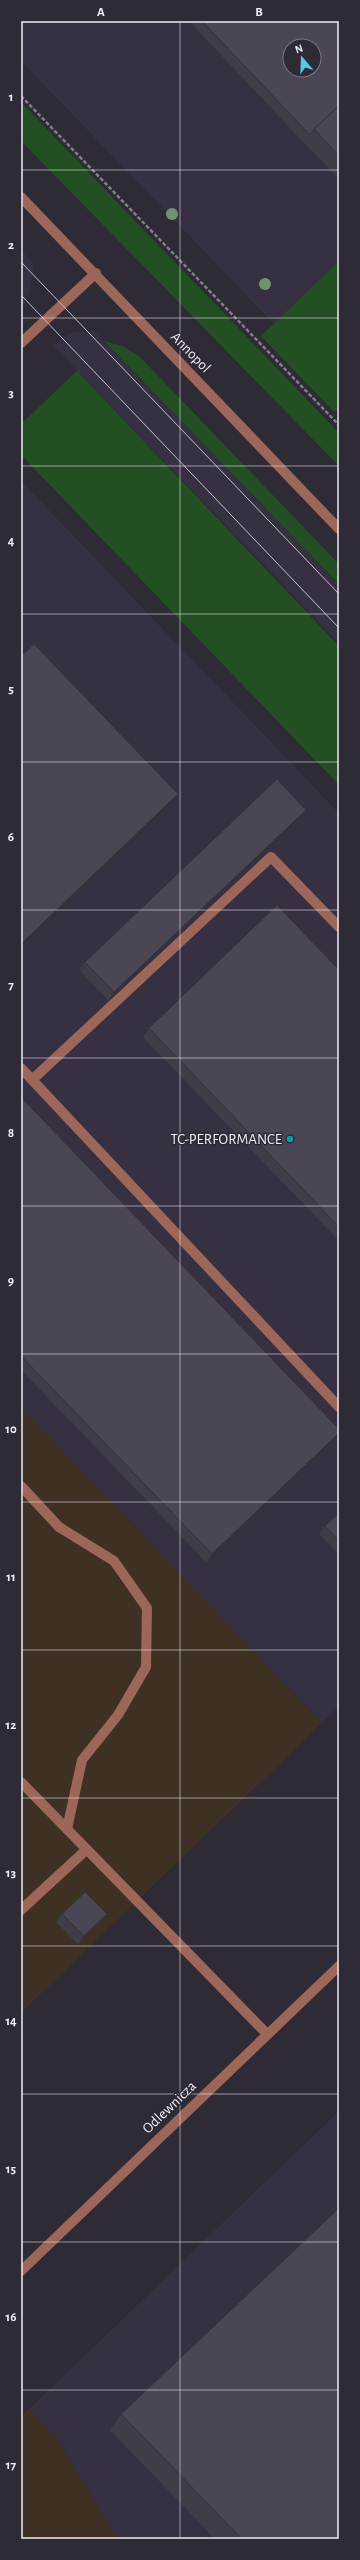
<svg xmlns="http://www.w3.org/2000/svg" width="360" height="2560" font-family="'Alegreya Sans',sans-serif">
	<rect width="100%" height="100%" fill="#2e2a36"/>
	<!-- built -->
	<g fill="#363042" fill-rule="evenodd">
		<path d="M21 21H339V261L274 324 21 61ZM290 46H314V70H290Z"/>
		<path d="M21 250 34 264 29 294 21 309Z"/>
		<path d="M94 331 339 584V643L53 346 68 334 76 332Z"/>
		<path d="M21 481 339 813V1707L322 1723 21 1407Z"/>
		<path d="M339 2111V2539H121L111 2528 56 2437 29 2409Z"/>
	</g>
	<!-- industrial -->
	<g fill="#3e3123">
		<path d="M21 1407 322 1723 21 2013Z"/>
		<path d="M29 2409 56 2437 111 2528 121 2539H21V2416Z"/>
	</g>
	<!-- green -->
	<g fill="#235023">
		<path d="M21 102 339 433V466L21 141Z"/>
		<path d="M339 261V408L334 412 261 336Z"/>
		<path d="M104 341 122 346 139 356 339 564V584Z"/>
		<path d="M77 371 339 646V785L21 455V424Z"/>
	</g>
	<g fill="none" stroke-linecap="round" stroke-linejoin="round">
		<!-- path -->
		<path stroke="#817e88" stroke-width="2.5" stroke-dasharray="4 2" stroke-linecap="butt" d="M21 96 339 425"/>
		<!-- minor -->
		<g stroke="#9c6659" stroke-width="10">
			<path d="M21 197 339 529"/>
			<path d="M21 343 96 273"/>
			<path d="M21 1068 339 1407"/>
			<path d="M33 1079 271 857 339 927"/>
			<path d="M21 1486 59 1527 114 1561 147 1608 146 1667 118 1715 82 1760 67 1829"/>
			<path d="M21 1782 267 2034"/>
			<path d="M21 1910 86 1850"/>
			<path d="M21 2271 339 1966"/>
		</g>
		<!-- tram -->
		<g stroke="#c3c1ca" stroke-width="1">
			<path d="M21 262 339 594"/>
			<path d="M21 295 339 628"/>
		</g>
	</g>
	<!-- trees -->
	<g fill="#6d966f">
		<circle cx="172" cy="214" r="6"/>
		<circle cx="265" cy="284" r="6"/>
	</g>
	<!-- wall -->
	<g fill="#403c48">
		<path d="M189 21H339V179L304 143Z"/>
		<path d="M306 810 300 818 109 1001 79 970 85 962Z"/>
		<path d="M339 970V1241L143 1037 149 1028Z"/>
		<path d="M21 1097 335 1439 206 1562 21 1370Z"/>
		<path d="M339 1513V1555L319 1534 325 1526Z"/>
		<path d="M62 1914 101 1922 78 1944 56 1922Z"/>
		<path d="M121 2414 339 2539H215L110 2430Z"/>
	</g>
	<!-- shaded-wall -->
	<g fill="#34313b">
		<path d="M178 794 169 807 21 948V944Z"/>
		<path d="M306 810 300 818 109 1001 114 992Z"/>
		<path d="M339 1433 335 1439 206 1562 212 1554Z"/>
		<path d="M107 1914 101 1922 78 1944 84 1936Z"/>
	</g>
	<!-- building -->
	<g fill="#4b4654" stroke="#34313b" fill-rule="evenodd">
		<path d="M202 21H339V106L314 129 310 135ZM290 46H314V70H290Z"/>
		<path d="M339 106V156L314 129Z"/>
		<path d="M34 644 178 794 21 944V656Z"/>
		<path d="M277 779 306 810 114 992 85 962Z"/>
		<path d="M277 905 339 970V1227L149 1028Z"/>
		<path d="M21 1097 339 1429V1433L212 1554 21 1356Z"/>
		<path d="M339 1513V1541L325 1526Z"/>
		<path d="M85 1892 107 1914 84 1936 62 1914Z"/>
		<path d="M339 2208V2539H242L121 2414Z"/>
	</g>
	<!-- grid -->
	<path fill="none" stroke="#efedf5" stroke-width="1" stroke-opacity="0.55" d="M180 21V2539M21 170H339M21 318H339M21 466H339M21 614H339M21 762H339M21 910H339M21 1058H339M21 1206H339M21 1354H339M21 1502H339M21 1650H339M21 1798H339M21 1946H339M21 2094H339M21 2242H339M21 2390H339"/>
	<!-- markers -->
	<circle fill="#0f9aa8" stroke="#2e2a36" stroke-width="1.5" cx="290" cy="1139" r="4"/>
	<g text-anchor="middle" stroke-width="3" stroke-linejoin="round" paint-order="stroke">
		<!-- street labels -->
		<g font-size="15" fill="#efedf5" stroke="#2e2a36">
			<text transform="translate(191 352) rotate(46)" y="5">Annopol</text>
			<text transform="translate(169 2107) rotate(-44)" y="5">Odlewnicza</text>
		</g>
		<!-- poi labels -->
		<g font-size="15" fill="#efedf5" stroke="#2e2a36" text-anchor="end">
			<text x="282" y="1144">TC-PERFORMANCE</text>
		</g>
	</g>
	<!-- border -->
	<rect width="360" height="2560" fill="none" stroke="#2e2a36" stroke-width="44"/>
	<!-- north arrow -->
	<g transform="translate(302 58) rotate(341)"><circle r="19" fill="#2e2a36" stroke="#7b7882"/>
	<path d="M0-3L7 15L0 10L-7 15Z" fill="#57c9e2"/>
	<text y="-6" font-size="11" font-weight="bold" text-anchor="middle" fill="#efedf5">N</text>
	</g>
	<rect x="22" y="22" width="316" height="2516" fill="none" stroke="#efedf5" stroke-width="1.5"/>
	<g font-size="13" text-anchor="middle" font-weight="bold" fill="#efedf5">
		<text x="101" y="16">A</text>
		<text x="259" y="16">B</text>
		<text x="11" y="101">1</text>
		<text x="11" y="249">2</text>
		<text x="11" y="397">3</text>
		<text x="11" y="545">4</text>
		<text x="11" y="693">5</text>
		<text x="11" y="841">6</text>
		<text x="11" y="989">7</text>
		<text x="11" y="1137">8</text>
		<text x="11" y="1285">9</text>
		<text x="11" y="1433">10</text>
		<text x="11" y="1581">11</text>
		<text x="11" y="1729">12</text>
		<text x="11" y="1877">13</text>
		<text x="11" y="2025">14</text>
		<text x="11" y="2173">15</text>
		<text x="11" y="2321">16</text>
		<text x="11" y="2469">17</text>
	</g>
</svg>
